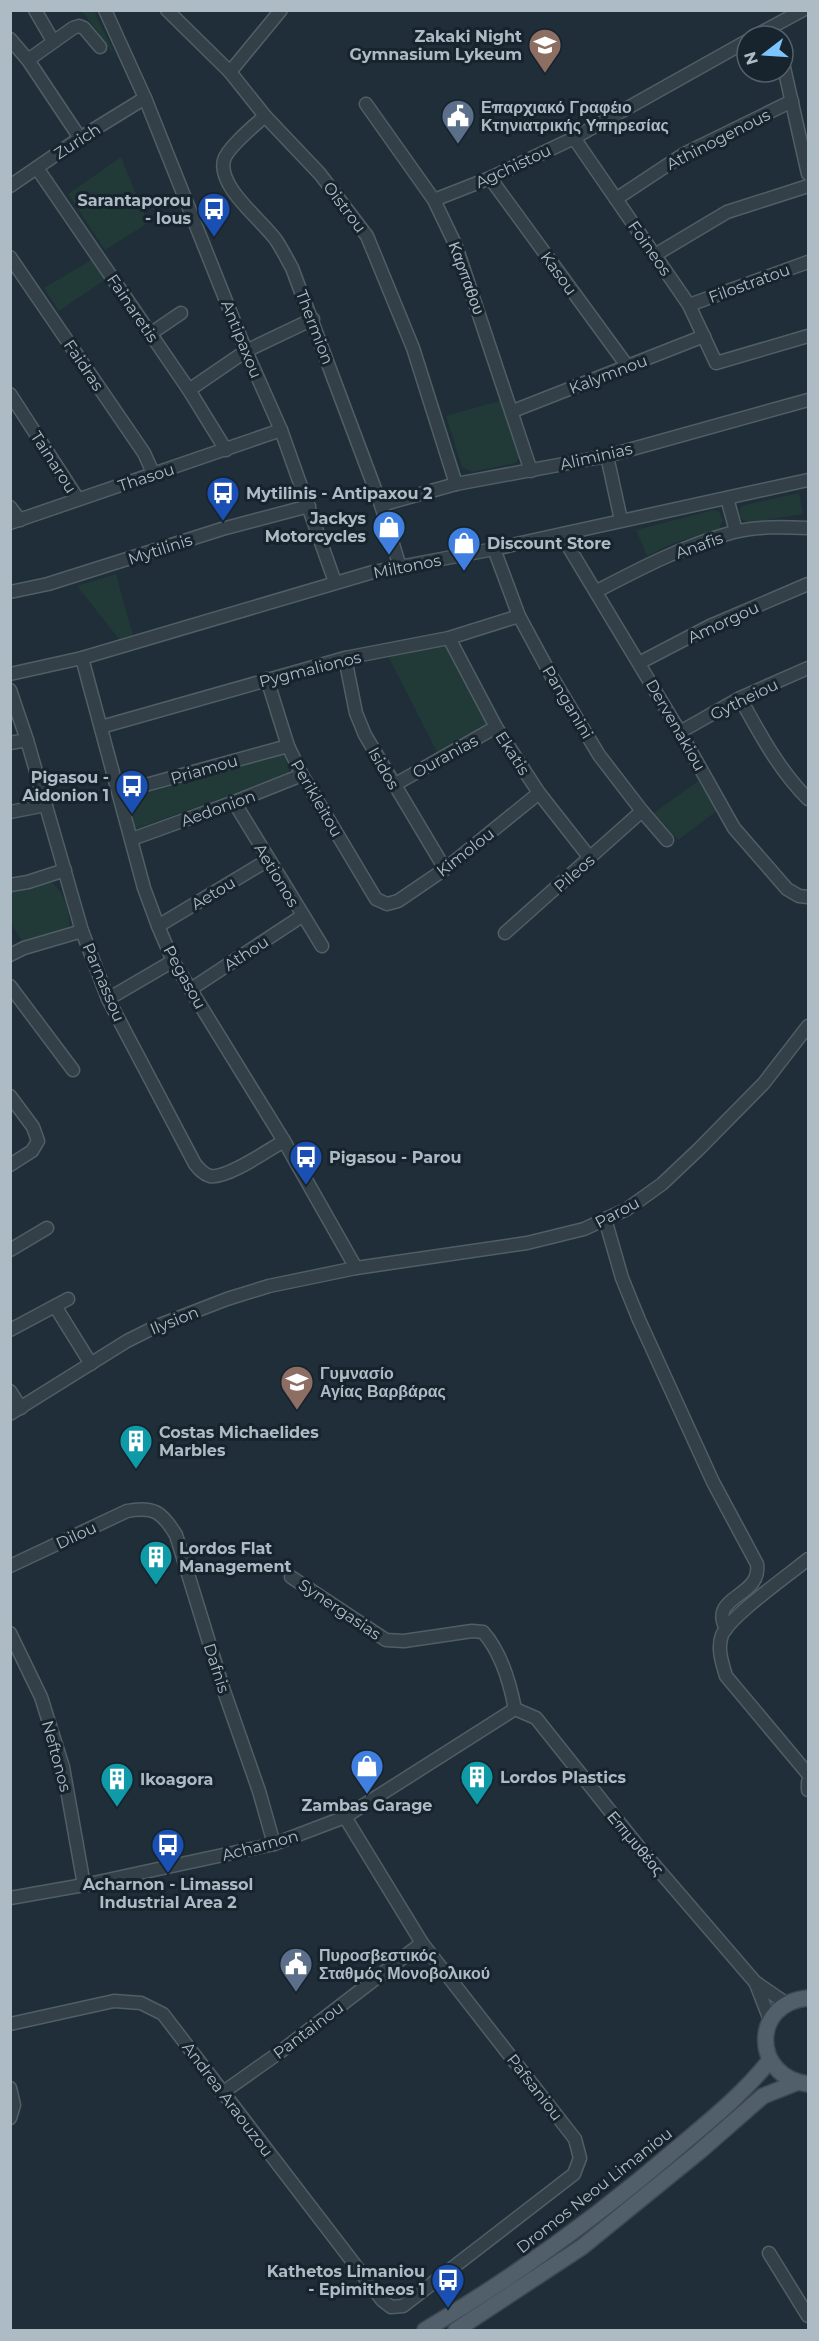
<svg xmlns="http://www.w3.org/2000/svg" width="819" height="2341" font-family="Montserrat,sans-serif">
	<rect width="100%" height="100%" fill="#1f2e38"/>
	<!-- green -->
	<g fill="#213937">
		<path d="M82 11H94L116 57Z"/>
		<path d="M121 157 148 223 105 250 68 194Z"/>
		<path d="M93 259 106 279 59 311 44 288Z"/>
		<path d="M506 399 521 454 516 463 472 472 462 467 446 416Z"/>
		<path d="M799 493 803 514 748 523 739 517 740 508 744 505Z"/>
		<path d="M713 510 719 512 723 520 719 529 674 543 647 556 636 530Z"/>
		<path d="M116 574 133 635 119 639 77 586Z"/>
		<path d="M446 644 488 725 438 754 388 656Z"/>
		<path d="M284 754 290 774 135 829 130 798Z"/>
		<path d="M698 781 718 810 678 840 654 813Z"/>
		<path d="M51 882C65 892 70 911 69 928L23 942 11 924 10 891Z"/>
	</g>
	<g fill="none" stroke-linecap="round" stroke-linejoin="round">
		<!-- minor casing -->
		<g stroke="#505e66" stroke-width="15">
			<g id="minor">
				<path d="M35 10 53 41"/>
				<path d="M105 10 145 98 246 351 281 430 335 582"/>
				<path d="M167 10 230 72 265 116 320 174 367 236 413 348 456 484"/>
				<path d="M755 36 803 10"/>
				<path d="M10 39 28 60 80 138"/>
				<path d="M28 60 73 28 79 26 84 28 100 47"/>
				<path d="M783 63 808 174"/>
				<path d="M230 72 281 10"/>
				<path d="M366 104 434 200 456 246 531 471"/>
				<path d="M265 116C255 125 227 148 224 160 217 187 262 220 276 240 282 249 287 259 292 268L381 505 400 567"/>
				<path d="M574 138 689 305 716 363 808 336"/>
				<path d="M37 168 189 390 226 450"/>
				<path d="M490 178 628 367"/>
				<path d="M10 186 80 138 145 98"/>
				<path d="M616 199 684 154 792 101"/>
				<path d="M434 200 490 178 574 138 747 41"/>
				<path d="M655 255 727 212 808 186"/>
				<path d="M10 257 144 453 154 475"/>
				<path d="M689 305 808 262"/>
				<path d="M150 334 181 313"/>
				<path d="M189 390 246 351 313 319"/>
				<path d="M10 394 78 499"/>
				<path d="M513 411 704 336"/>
				<path d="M607 456 621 520"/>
				<path d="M727 498 736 531"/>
				<path d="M381 505 456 484 607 456 808 400"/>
				<path d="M10 507 20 520"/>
				<path d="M10 523 281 430"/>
				<path d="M563 534 568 546 680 732 734 828 787 889 799 896 808 897"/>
				<path d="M494 549 519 616 552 677 599 755 642 811 667 840"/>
				<path d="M597 591C641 568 685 545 734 532 757 526 785 527 808 528"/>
				<path d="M10 592 48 584 222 529 309 506"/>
				<path d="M449 638 496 727 539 793 590 858"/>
				<path d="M82 658 144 888 158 926 173 961 284 1141 356 1268"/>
				<path d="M345 658 356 713 365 735 445 869"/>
				<path d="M639 663 710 626 808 584"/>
				<path d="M10 674 82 658 373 572 494 549 808 480"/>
				<path d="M267 679 288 746 302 775 376 899 387 904 398 901 445 869 539 793"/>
				<path d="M10 690 27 740 82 931 108 999 195 1164C199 1169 203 1174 210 1176 227 1179 268 1150 284 1141"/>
				<path d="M740 698C760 734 779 770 808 799"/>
				<path d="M101 727 345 658 449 638 519 616"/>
				<path d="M680 732 740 698 808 668"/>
				<path d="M10 743 27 740"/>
				<path d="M394 785 496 727"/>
				<path d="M120 792 288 746"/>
				<path d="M234 802 322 946"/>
				<path d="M10 812 46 805"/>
				<path d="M132 839 234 802 302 775"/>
				<path d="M10 885 28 882 65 870"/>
				<path d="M158 926 268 860"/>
				<path d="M505 933 642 811"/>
				<path d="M10 955 24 948 82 931"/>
				<path d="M10 986 73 1070"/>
				<path d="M191 989 302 916"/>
				<path d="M108 999 173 961"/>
				<path d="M10 1096 33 1127 38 1141 32 1151 10 1165"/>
				<path d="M605 1219 622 1278 639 1320 713 1482 757 1564C762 1598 708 1595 726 1629"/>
				<path d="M10 1250 47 1228"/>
				<path d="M55 1306 91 1364"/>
				<path d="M10 1330 68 1299"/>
				<path d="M10 1391 21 1408"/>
				<path d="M10 1414 127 1341 157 1326 227 1299 269 1286 356 1268 527 1243 584 1229 627 1209 662 1184 698 1150 764 1083 808 1026"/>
				<path d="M808 1559C789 1575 731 1615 722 1635 717 1648 722 1663 726 1676L808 1774"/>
				<path d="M10 1566 127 1511C154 1506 162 1512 176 1535L224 1691 259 1791 274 1844"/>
				<path d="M291 1577 386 1640 404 1641 472 1631 483 1632C501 1652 510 1683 515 1709"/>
				<path d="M10 1633 41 1697 63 1767 84 1885"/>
				<path d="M515 1709 536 1718 638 1846 755 1982 787 2004"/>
				<path d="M808 1782V1790"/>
				<path d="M10 1898 84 1885 274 1844 345 1817 515 1709"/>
				<path d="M756 1984 770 2020"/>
				<path d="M10 2024 114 2001 141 2003 163 2014 382 2300 391 2307 403 2306 574 2174 580 2158 575 2139 422 1943 345 1817"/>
				<path d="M10 2088 14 2105 10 2118"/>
				<path d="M222 2093 280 2052 422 1943"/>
				<path d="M769 2253 808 2316"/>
			</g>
		</g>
		<!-- major casing -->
		<g stroke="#3c4952" stroke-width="18">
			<g id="major">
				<path d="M808 1998C751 2003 752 2077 808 2084"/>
				<path d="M425 2330C516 2276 601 2214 681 2145 712 2119 745 2092 770 2060"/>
				<path d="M456 2330 582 2247 700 2151 763 2096 796 2083"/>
			</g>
		</g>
		<!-- minor -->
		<use href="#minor" stroke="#334048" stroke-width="12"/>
		<!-- major -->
		<use href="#major" stroke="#505f69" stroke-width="15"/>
	</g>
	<!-- icons -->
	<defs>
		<g id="school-pin" transform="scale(1.725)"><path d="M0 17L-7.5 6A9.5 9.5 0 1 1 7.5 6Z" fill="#8d6e63" stroke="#18242d"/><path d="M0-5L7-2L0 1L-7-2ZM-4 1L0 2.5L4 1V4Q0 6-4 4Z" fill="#fff"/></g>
		<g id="civic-pin" transform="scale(1.725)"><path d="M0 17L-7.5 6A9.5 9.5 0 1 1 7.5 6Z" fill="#5c6f8a" stroke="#18242d"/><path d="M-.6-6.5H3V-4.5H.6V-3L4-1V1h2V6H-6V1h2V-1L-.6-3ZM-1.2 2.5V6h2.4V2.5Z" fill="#fff"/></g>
		<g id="bus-pin" transform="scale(1.725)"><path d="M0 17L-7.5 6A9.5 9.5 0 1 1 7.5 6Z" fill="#1a4fb4" stroke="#18242d"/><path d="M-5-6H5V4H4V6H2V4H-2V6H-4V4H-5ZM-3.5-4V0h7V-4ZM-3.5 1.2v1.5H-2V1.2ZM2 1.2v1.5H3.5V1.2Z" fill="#fff"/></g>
		<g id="shop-pin" transform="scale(1.725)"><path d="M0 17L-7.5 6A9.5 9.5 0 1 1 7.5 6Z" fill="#3f7fe0" stroke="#18242d"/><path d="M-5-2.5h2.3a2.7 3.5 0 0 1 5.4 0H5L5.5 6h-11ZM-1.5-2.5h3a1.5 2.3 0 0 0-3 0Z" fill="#fff"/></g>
		<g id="building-pin" transform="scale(1.725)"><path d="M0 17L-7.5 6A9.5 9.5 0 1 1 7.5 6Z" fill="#0f9aa8" stroke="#18242d"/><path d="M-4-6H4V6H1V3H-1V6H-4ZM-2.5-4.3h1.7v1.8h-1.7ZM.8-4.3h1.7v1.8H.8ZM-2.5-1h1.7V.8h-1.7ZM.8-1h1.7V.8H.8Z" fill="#fff"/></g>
	</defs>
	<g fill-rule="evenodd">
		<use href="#school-pin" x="545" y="45"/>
		<use href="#civic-pin" x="458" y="116"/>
		<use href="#bus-pin" x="214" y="209"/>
		<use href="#bus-pin" x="223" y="493"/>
		<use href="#shop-pin" x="389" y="527"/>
		<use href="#shop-pin" x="464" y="543"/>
		<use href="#bus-pin" x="132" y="786"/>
		<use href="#bus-pin" x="306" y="1157"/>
		<use href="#school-pin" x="297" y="1382"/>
		<use href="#building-pin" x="136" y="1441"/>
		<use href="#building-pin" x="156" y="1557"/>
		<use href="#shop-pin" x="367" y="1766"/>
		<use href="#building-pin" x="477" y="1777"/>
		<use href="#building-pin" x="117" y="1779"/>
		<use href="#bus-pin" x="168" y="1845"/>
		<use href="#civic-pin" x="296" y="1964"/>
		<use href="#bus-pin" x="448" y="2280"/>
	</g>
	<g text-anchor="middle" stroke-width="6" stroke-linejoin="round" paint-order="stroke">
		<!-- poi labels -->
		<g font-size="16" font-weight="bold" fill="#adbbc5" stroke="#18242d" text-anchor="start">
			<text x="522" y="42" text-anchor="end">Zakaki Night<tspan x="522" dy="18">Gymnasium Lykeum</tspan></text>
			<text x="481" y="113">Επαρχιακό Γραφέιο<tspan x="481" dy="18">Κτηνιατρικής Υπηρεσίας</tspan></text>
			<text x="191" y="206" text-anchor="end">Sarantaporou<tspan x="191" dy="18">- Ious</tspan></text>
			<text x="246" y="499">Mytilinis - Antipaxou 2</text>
			<text x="366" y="524" text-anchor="end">Jackys<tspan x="366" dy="18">Motorcycles</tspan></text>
			<text x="487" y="549">Discount Store</text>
			<text x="109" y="783" text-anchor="end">Pigasou -<tspan x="109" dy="18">Aidonion 1</tspan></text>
			<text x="329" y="1163">Pigasou - Parou</text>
			<text x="320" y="1379">Γυμνασίο<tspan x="320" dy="18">Αγίας Βαρβάρας</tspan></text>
			<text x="159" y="1438">Costas Michaelides<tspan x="159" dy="18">Marbles</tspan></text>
			<text x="179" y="1554">Lordos Flat<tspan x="179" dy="18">Management</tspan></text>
			<text x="500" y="1783">Lordos Plastics</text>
			<text x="140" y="1785">Ikoagora</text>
			<text x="367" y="1811" text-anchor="middle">Zambas Garage</text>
			<text x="168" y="1890" text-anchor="middle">Acharnon - Limassol<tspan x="168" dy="18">Industrial Area 2</tspan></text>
			<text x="319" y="1961">Πυροσβεστικός<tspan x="319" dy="18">Σταθμός Μονοβολικού</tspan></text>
			<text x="425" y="2277" text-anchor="end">Kathetos Limaniou<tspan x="425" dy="18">- Epimitheos 1</tspan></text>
		</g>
		<!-- street labels -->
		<g font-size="16" fill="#adbbc5" stroke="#18242d">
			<text transform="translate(718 139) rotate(-27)" y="6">Athinogenous</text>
			<text transform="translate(77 141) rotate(-33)" y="6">Zurich</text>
			<text transform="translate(513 166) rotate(-25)" y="6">Agchistou</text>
			<text transform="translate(345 207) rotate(53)" y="6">Oistrou</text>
			<text transform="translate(650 248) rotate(55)" y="6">Foineos</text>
			<text transform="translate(559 273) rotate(54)" y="6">Kasou</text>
			<text transform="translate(467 278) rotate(70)" y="6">Καρπαθου</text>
			<text transform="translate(749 283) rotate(-20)" y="6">Filostratou</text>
			<text transform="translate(133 308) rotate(56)" y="6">Fainaretis</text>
			<text transform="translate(315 327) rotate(69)" y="6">Thermion</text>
			<text transform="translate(242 339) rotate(68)" y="6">Antipaxou</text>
			<text transform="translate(84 365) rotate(56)" y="6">Faidras</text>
			<text transform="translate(608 374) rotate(-21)" y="6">Kalymnou</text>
			<text transform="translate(596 456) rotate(-13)" y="6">Aliminias</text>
			<text transform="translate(54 462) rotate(57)" y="6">Tainarou</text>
			<text transform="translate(146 477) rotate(-18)" y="6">Thasou</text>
			<text transform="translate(699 545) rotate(-20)" y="6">Anafis</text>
			<text transform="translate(160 549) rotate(-18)" y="6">Mytilinis</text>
			<text transform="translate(407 566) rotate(-11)" y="6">Miltonos</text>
			<text transform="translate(723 622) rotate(-25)" y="6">Amorgou</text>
			<text transform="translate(310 669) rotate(-14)" y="6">Pygmalionos</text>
			<text transform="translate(744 699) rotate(-26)" y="6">Gytheiou</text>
			<text transform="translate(568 702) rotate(59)" y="6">Panganini</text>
			<text transform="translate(676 725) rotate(60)" y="6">Dervenakiou</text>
			<text transform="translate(513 753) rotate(57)" y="6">Ekatis</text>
			<text transform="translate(445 756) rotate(-29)" y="6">Ouranias</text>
			<text transform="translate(384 768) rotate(60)" y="6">Isidos</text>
			<text transform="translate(204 769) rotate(-16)" y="6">Priamou</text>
			<text transform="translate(317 798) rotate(60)" y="6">Perikleitou</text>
			<text transform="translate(218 808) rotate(-20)" y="6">Aedonion</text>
			<text transform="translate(465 852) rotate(-38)" y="6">Kimolou</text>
			<text transform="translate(574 873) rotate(-41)" y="6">Pileos</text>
			<text transform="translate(277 875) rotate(59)" y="6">Aetionos</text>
			<text transform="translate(213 893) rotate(-31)" y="6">Aetou</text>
			<text transform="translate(246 953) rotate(-33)" y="6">Athou</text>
			<text transform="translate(185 977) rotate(61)" y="6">Pegasou</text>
			<text transform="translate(104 982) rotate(67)" y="6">Parnassou</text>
			<text transform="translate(617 1212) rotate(-28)" y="6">Parou</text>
			<text transform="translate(174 1320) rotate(-22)" y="6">Ilysion</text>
			<text transform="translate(76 1535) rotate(-25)" y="6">Dilou</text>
			<text transform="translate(340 1609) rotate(34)" y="6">Synergasias</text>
			<text transform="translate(217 1668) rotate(72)" y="6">Dafnis</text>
			<text transform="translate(57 1756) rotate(75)" y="6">Neftonos</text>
			<text transform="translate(636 1843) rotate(50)" y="6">Επιμυθέος</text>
			<text transform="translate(260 1845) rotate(-15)" y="6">Acharnon</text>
			<text transform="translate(308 2030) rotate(-37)" y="6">Pantainou</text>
			<text transform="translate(535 2087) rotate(52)" y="6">Pafsaniou</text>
			<text transform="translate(228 2099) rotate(53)" y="6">Andrea Araouzou</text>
			<text transform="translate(594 2190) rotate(-38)" y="6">Dromos Neou Limaniou</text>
		</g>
	</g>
	<!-- border -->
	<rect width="819" height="2341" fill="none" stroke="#adbbc5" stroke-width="24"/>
	<!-- north arrow -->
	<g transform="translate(765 54) rotate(253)"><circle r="28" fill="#18242d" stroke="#54606a" stroke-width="1.5"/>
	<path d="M0-4.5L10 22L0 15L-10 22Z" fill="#7bc4fc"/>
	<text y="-9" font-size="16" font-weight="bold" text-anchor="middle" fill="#adbbc5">N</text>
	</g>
</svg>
